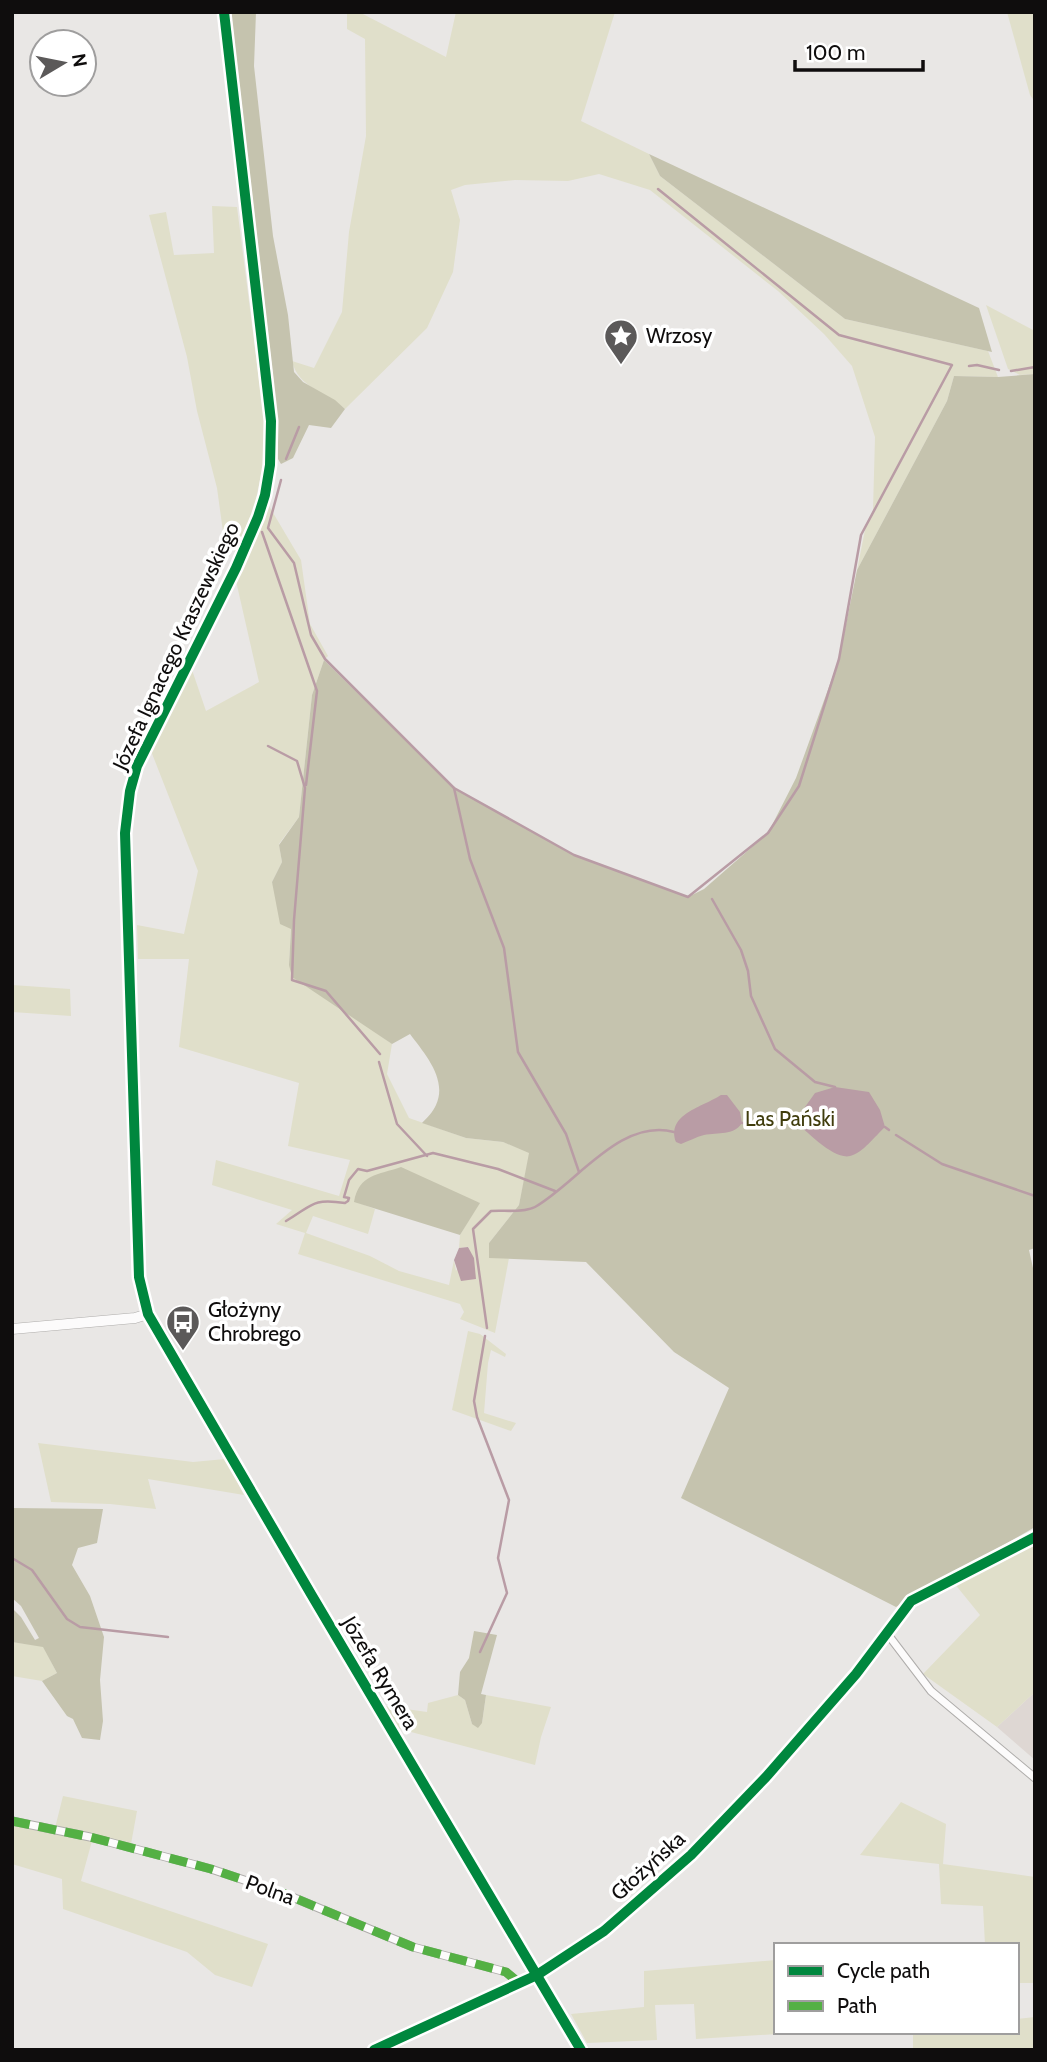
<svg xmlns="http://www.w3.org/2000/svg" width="1047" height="2062" font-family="Cabin,sans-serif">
	<rect width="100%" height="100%" fill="#e9e7e5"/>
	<!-- built -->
	<path fill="#ded7d3" d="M1035 1692V1760L997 1727Z"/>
	<!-- green -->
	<g fill="#e0dfca" fill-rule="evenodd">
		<path d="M347 12H359L446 57 456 12H615L581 121 649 154 660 176 845 319 988 351 998 377 954 376 947 401 857 570 865 530 873 510 875 437 852 366 824 334 778 291 650 190 599 174 568 181 515 180 465 185 451 190 460 220 453 272 427 328 345 409C327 392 298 388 292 361L314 368 342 312 349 232 366 136 365 39 347 29Z"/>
		<path d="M1007 12H1035V102L1030 95Z"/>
		<path d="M212 206 237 207 264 419V444L262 470 253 514 236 553 224 539 217 488 197 411 187 357 149 215 166 212 174 255 214 253Z"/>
		<path d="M986 305 1035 331V374L1020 375 1008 369Z"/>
		<path d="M269 506 301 560 310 624 328 656 324 660 312 695 299 817 279 844 282 862 272 882 291 928 289 965 353 1016 392 1044 387 1074 409 1118 466 1138 503 1142 530 1152 519 1205 489 1243V1258H509L495 1333 460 1319 464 1312 460 1304 298 1254 305 1233 276 1224 292 1210 212 1185 216 1160 339 1196 350 1160 288 1146 299 1083 179 1047 189 959H138L137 925 184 934 198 871 151 751 191 667 206 711 259 682 236 581ZM354 1201 479 1202 460 1235 459 1248 469 1247 456 1271 454 1260 449 1285 399 1271 370 1256 306 1233 313 1216 368 1234 375 1209Z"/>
		<path d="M12 985 70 989 71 1016 12 1012Z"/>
		<path d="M468 1331 480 1334 506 1354 505 1357 491 1350 488 1363 484 1413 516 1423 511 1431 452 1410Z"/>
		<path d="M38 1443 193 1462 225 1459 244 1495 148 1479 156 1509 110 1504 51 1502Z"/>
		<path d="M1035 1543V1692L997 1727 923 1674 980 1615 954 1583Z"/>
		<path d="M12 1642 43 1646 57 1673 42 1681 12 1676Z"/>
		<path d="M458 1695 465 1700 472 1724 482 1723 486 1695 551 1707 541 1737 535 1765 396 1728 385 1706 427 1712 428 1703Z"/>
		<path d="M63 1796 137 1811 131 1844 55 1828Z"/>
		<path d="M901 1802 946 1824 943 1864 1035 1877V1983H1017V1945H985L983 1906 941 1904 939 1864 860 1855Z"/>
		<path d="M13 1824 92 1841 81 1881 268 1944 252 1987 215 1975 187 1952 63 1909 62 1879 12 1864Z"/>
		<path d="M776 1960V2032L778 2034 696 2039 694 2004 655 2005 657 2040 587 2043 571 2014 644 2007V1971Z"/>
		<path d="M1035 2017V2050H913V2032H1017V2019Z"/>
	</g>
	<!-- forest -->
	<g fill="#c5c3ae">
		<path d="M231 12H256L254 66 273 236 288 315 294 372 303 382 335 400 345 409 331 428 309 425 293 458 281 464 278 459V438L273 377Z"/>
		<path d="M649 154 979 308 992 352 845 319 660 176Z"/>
		<path d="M1035 374V1248L1029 1250 1035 1277V1527L896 1607 681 1498 729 1388 674 1352 586 1262 489 1258V1243L519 1205 529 1153 503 1142 466 1138 422 1123C427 1118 433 1112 436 1105 448 1079 424 1053 410 1034L392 1044 292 977 289 965 291 929 280 924 272 882 282 862 279 845 299 817 312 695 324 660 454 788 574 855 688 897 704 889 768 833 796 778 839 659 857 570 947 401 954 376 998 377Z"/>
		<path d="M401 1167 480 1203 460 1235 354 1202C359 1174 378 1175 401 1167Z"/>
		<path d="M12 1508 103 1509 97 1543 78 1548 72 1565 90 1596 104 1637 100 1680 103 1721 100 1740 82 1738 73 1719 67 1716 42 1681 57 1673 43 1647 12 1642V1608L21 1617 35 1640 39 1638 21 1606 12 1598Z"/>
		<path d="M474 1631 497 1635 481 1694 486 1695 482 1723 478 1728 472 1724 465 1700 458 1695 460 1672 469 1658Z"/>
	</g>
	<!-- water -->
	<g fill="#b99ca5">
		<path d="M835 1087 869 1092 880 1110 885 1127C875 1136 863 1153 850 1156 834 1160 806 1131 795 1121L815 1093Z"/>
		<path d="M721 1095H727L740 1112 742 1123C733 1136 719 1132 704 1135 696 1137 689 1141 681 1144L676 1142C666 1114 703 1107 721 1095Z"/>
		<path d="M468 1247 474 1258 476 1279 461 1281 454 1260 459 1248Z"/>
	</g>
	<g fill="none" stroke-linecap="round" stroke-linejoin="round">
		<!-- stream -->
		<g stroke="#b99ca5" stroke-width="2.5">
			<path d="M969 366 977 365 999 370"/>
			<path d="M1011 371 1035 367"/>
			<path d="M286 459 299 427"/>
			<path d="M281 480 268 528 294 563 311 635 325 659 454 788 574 855 688 897 768 833 799 786 839 659 861 535 952 365 839 335 658 189"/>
			<path d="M262 532 317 691 306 785"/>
			<path d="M268 746 297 761 305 788 294 920 292 980 326 991 380 1054"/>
			<path d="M454 788 470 859 504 948 518 1052 566 1134 579 1172"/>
			<path d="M712 899 741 950 748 971 751 996 775 1049 815 1082 835 1087"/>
			<path d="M379 1062 397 1124 427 1156"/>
			<path d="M742 1123 795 1121"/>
			<path d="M885 1127 889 1130"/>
			<path d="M896 1135 942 1164 1035 1196"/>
			<path d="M286 1221C313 1205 312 1198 345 1203L348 1201 349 1198 344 1197 349 1180 358 1169 367 1171 433 1153 498 1169 555 1191"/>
			<path d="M487 1328 473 1229 491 1211C504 1210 524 1213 535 1207 577 1183 620 1118 674 1132"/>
			<path d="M12 1558 32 1570 67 1619 80 1627 168 1637"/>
			<path d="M480 1652 507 1593 498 1558 509 1500 477 1417 474 1401 485 1336"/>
		</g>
		<!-- street casing -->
		<g stroke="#afadab" stroke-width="9">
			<g id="street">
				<path d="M886 1632 931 1691 1035 1778"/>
				<path d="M12 1821 90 1837 211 1869 280 1892 413 1947 506 1972 518 1982"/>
				<path d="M374 2050 537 1975 604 1931 691 1855 766 1777 856 1674 911 1601 1035 1537"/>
			</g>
		</g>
		<!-- secondary casing -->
		<g stroke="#afadab" stroke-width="11">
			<g id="secondary">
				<path d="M224 12 271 421 270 465 265 495 258 517 236 568 137 766 130 791 125 833 139 1277 148 1314 311 1594 581 2050"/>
				<path d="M12 1329 135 1318 148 1314"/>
			</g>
		</g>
		<!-- street -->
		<use href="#street" stroke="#fcfbfb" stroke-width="7"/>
		<!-- secondary -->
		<use href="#secondary" stroke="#fcfbfb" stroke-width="10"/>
		<!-- quiet -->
		<path stroke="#54b044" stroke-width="9" stroke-dasharray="18 9" stroke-linecap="butt" d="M12 1821 90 1837 211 1869 280 1892 413 1947 506 1972 518 1982"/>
		<!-- cycleway casing -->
		<g stroke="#fff" stroke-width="15">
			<g id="cycleway">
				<path d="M224 12 271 421 270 465 265 495 258 517 236 568 137 766 130 791 125 833 139 1277 148 1314 311 1594 581 2050"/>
				<path d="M374 2050 537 1975 604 1931 691 1855 766 1777 856 1674 911 1601 1035 1537"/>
			</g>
		</g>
		<!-- cycleway -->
		<use href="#cycleway" stroke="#00873e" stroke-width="10"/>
	</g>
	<!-- icons -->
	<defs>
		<g id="sight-pin" transform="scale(1.75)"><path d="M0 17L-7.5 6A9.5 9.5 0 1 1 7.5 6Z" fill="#5b5959" stroke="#fff"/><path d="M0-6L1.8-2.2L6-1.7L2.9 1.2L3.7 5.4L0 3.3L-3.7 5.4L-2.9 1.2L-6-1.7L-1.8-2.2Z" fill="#fff"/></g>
		<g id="bus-pin" transform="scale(1.75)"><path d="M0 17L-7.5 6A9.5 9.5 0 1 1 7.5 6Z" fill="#5b5959" stroke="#fff"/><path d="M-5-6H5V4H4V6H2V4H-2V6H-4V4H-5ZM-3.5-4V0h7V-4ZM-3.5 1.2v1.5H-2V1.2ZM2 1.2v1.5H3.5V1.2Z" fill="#fff"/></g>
	</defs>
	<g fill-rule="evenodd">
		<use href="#sight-pin" x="621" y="336"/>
		<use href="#bus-pin" x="183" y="1322"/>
	</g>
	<g text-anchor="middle" stroke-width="7" stroke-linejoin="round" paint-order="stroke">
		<!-- poi labels -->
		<g font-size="21" fill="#0f0d0d" stroke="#fff" text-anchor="start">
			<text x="646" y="343">Wrzosy</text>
			<text x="208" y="1317">Głożyny<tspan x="208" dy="24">Chrobrego</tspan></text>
		</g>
		<!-- street labels -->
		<g font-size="21" fill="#0f0d0d" stroke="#fff">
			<text transform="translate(176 646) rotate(-65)" y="7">Józefa Ignacego Kraszewskiego</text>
			<text transform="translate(380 1673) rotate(59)" y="7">Józefa Rymera</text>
			<text transform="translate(648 1866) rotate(-42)" y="7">Głożyńska</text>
			<text transform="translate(270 1890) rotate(20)" y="7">Polna</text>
		</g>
		<!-- park labels -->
		<g font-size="21" fill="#403d0d" stroke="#fff">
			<text x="790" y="1126">Las Pański</text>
		</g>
	</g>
	<!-- border -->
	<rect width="1047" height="2062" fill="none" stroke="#0f0d0d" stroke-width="28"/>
	<!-- legend -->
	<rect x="774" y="1943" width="245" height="91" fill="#ffffff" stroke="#9f9e9e" stroke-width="2"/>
	<rect x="788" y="1966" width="35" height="10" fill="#00873e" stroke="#9f9e9e" stroke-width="2"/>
	<text x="837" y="1978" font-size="21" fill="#0f0d0d">Cycle path</text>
	<rect x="788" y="2001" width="35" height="10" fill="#54b044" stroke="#9f9e9e" stroke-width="2"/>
	<text x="837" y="2013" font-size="21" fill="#0f0d0d">Path</text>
	<!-- north arrow -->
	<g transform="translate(63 63) rotate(80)"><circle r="33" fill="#ffffff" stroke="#9f9e9e" stroke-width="2"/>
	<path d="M0-5L12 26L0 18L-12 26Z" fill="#5b5959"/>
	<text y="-10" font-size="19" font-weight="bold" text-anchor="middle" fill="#0f0d0d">N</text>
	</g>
	<!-- scale -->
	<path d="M795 60v10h128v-10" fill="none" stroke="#0f0d0d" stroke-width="3.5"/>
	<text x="806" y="60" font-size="21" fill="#0f0d0d" stroke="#ffffff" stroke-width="5" paint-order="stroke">100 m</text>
</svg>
